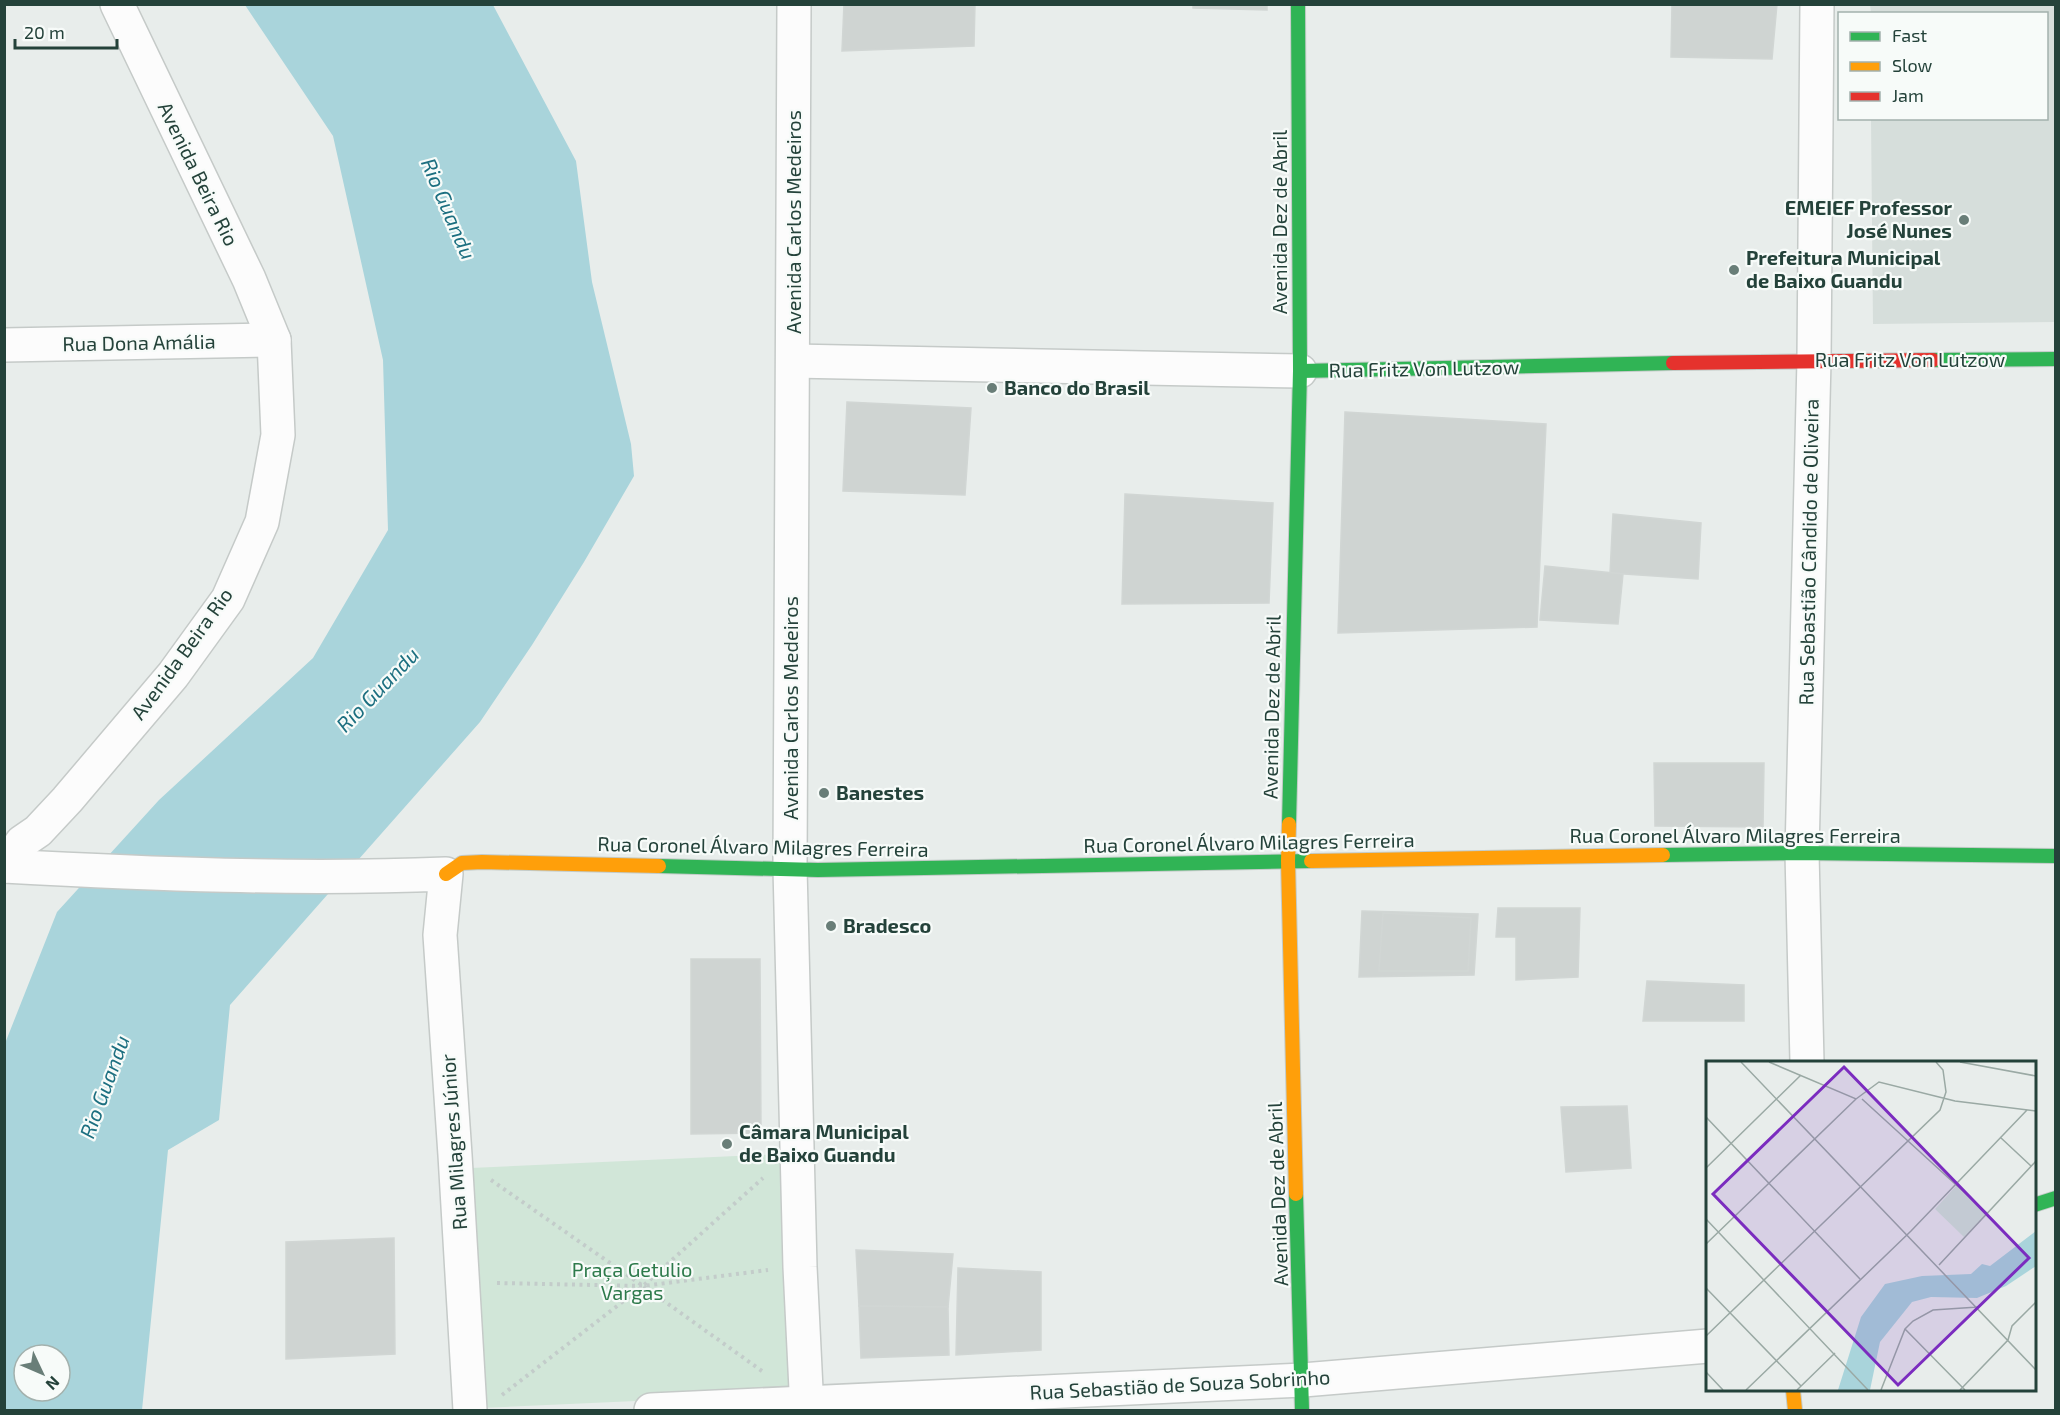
<svg xmlns="http://www.w3.org/2000/svg" width="2060" height="1415" font-family="'Exo 2',sans-serif">
	<rect width="100%" height="100%" fill="#e8edeb"/>
	<!-- built -->
	<path fill="#d6dedb" d="M1870 5H2055V322L1873 324 1871 119 2046 118V14L1871 13Z"/>
	<!-- green -->
	<path fill="#d1e6d8" d="M783 1154 793 1394 481 1408 471 1168Z"/>
	<!-- water -->
	<path fill="#a9d4db" fill-rule="evenodd" d="M245 5H493L576 161 592 282 631 444 634 476 584 562 532 645 480 722 230 1005 219 1120 168 1150 142 1410H5L4 1046 57 912 159 800 313 658 388 530 383 360 333 136ZM24 1355H60V1391H24Z"/>
	<!-- building -->
	<g fill="#cfd4d2" stroke="#d1d6d4" stroke-width="1.5">
		<path d="M844 4H975L974 46 842 51Z"/>
		<path d="M1193 4H1267V10L1193 8Z"/>
		<path d="M1672 4H1777L1772 59 1671 57Z"/>
		<path d="M847 402 971 408 965 495 843 491Z"/>
		<path d="M1345 412 1546 424 1537 627 1338 633Z"/>
		<path d="M1125 494 1273 503 1269 603 1122 604Z"/>
		<path d="M1613 514 1701 523 1698 579 1610 573Z"/>
		<path d="M1545 566 1623 574 1618 624 1540 620Z"/>
		<path d="M1654 763H1764L1763 827 1655 826Z"/>
		<path d="M1498 908H1580L1578 977 1516 980V937H1496Z"/>
		<path d="M1362 911 1478 914 1474 975 1359 977Z"/>
		<path d="M1383 913 1471 918 1468 971H1379Z"/>
		<path d="M691 959H760L761 1133 691 1134Z"/>
		<path d="M1647 981 1744 985V1021H1643Z"/>
		<path d="M1627 1106 1631 1168 1566 1172 1561 1107Z"/>
		<path d="M394 1238 395 1354 286 1359V1242Z"/>
		<path d="M856 1250 953 1254 948 1307 859 1306Z"/>
		<path d="M958 1268 1041 1272V1350L956 1355Z"/>
		<path d="M859 1306 948 1307 949 1355 861 1358Z"/>
	</g>
	<g fill="none" stroke-linecap="round" stroke-linejoin="round">
		<!-- street casing -->
		<g stroke="#c5cac8" stroke-width="36">
			<g id="street">
				<path d="M794 4 790 868 800 1267 807 1410"/>
				<path d="M4 345 274 340"/>
				<path d="M793 361 1300 371"/>
				<path d="M4 866C151 874 299 880 446 874L440 935 455 1155 470 1410"/>
				<path d="M5 866 22 842 38 831 67 800 173 675 228 599 262 522 278 435 274 340 249 279 117 4"/>
				<path d="M1807 1062 1802 853 1814 360 1817 4"/>
				<path d="M651 1410 1303 1380 1708 1346"/>
			</g>
		</g>
		<!-- fast casing -->
		<g stroke="#c3cbc8" stroke-width="16">
			<g id="fast">
				<path d="M1933 360 2056 359"/>
				<path d="M1300 371 1673 363"/>
				<path d="M1289 824 1300 371 1298 4"/>
				<path d="M1663 855 1802 853 2056 856"/>
				<path d="M659 866 818 870 1311 861"/>
				<path d="M1296 1194 1302 1410"/>
				<path d="M2034 1205 2056 1198"/>
			</g>
		</g>
		<!-- slow casing -->
		<g stroke="#c3cbc8" stroke-width="16">
			<g id="slow">
				<path d="M1289 824 1288 861 1296 1194"/>
				<path d="M1311 861 1663 855"/>
				<path d="M446 874 462 863 482 862 659 866"/>
				<path d="M1793 1390 1795 1410"/>
			</g>
		</g>
		<!-- jam casing -->
		<g stroke="#c3cbc8" stroke-width="16">
			<path id="jam" d="M1673 363 1933 360"/>
		</g>
		<!-- path -->
		<g stroke="#c3ccca" stroke-width="4" stroke-dasharray="3 4.5" stroke-linecap="butt">
			<path d="M491 1180 643 1286"/>
			<path d="M497 1283 642 1286"/>
			<path d="M762 1371 643 1286 768 1270"/>
			<path d="M502 1395 643 1286 763 1178"/>
		</g>
		<!-- street -->
		<use href="#street" stroke="#fcfcfc" stroke-width="33"/>
		<!-- fast -->
		<use href="#fast" stroke="#30b455" stroke-width="14"/>
		<!-- slow -->
		<use href="#slow" stroke="#ff9f0a" stroke-width="14"/>
		<!-- jam -->
		<use href="#jam" stroke="#e5322d" stroke-width="14"/>
	</g>
	<!-- markers -->
	<g fill="#697e78" stroke="#f7fbf9" stroke-width="2">
		<circle cx="1964" cy="220" r="6"/>
		<circle cx="1734" cy="270" r="6"/>
		<circle cx="992" cy="388" r="6"/>
		<circle cx="824" cy="793" r="6"/>
		<circle cx="831" cy="926" r="6"/>
		<circle cx="727" cy="1144" r="6"/>
	</g>
	<g text-anchor="middle" stroke-width="4.5" stroke-linejoin="round" paint-order="stroke">
		<!-- street labels -->
		<g font-size="20" fill="#24423a" stroke="#f7fbf9">
			<text transform="translate(198 174) rotate(64)" y="7">Avenida Beira Rio</text>
			<text transform="translate(794 222) rotate(-90)" y="7">Avenida Carlos Medeiros</text>
			<text transform="translate(1280 222) rotate(-90)" y="7">Avenida Dez de Abril</text>
			<text transform="translate(139 343) rotate(-1)" y="7">Rua Dona Amália</text>
			<text x="1910" y="367">Rua Fritz Von Lutzow</text>
			<text transform="translate(1424 369) rotate(-1)" y="7">Rua Fritz Von Lutzow</text>
			<text transform="translate(1809 552) rotate(-89)" y="7">Rua Sebastião Cândido de Oliveira</text>
			<text transform="translate(182 654) rotate(-54)" y="7">Avenida Beira Rio</text>
			<text transform="translate(1272 707) rotate(-89)" y="7">Avenida Dez de Abril</text>
			<text transform="translate(791 708) rotate(-90)" y="7">Avenida Carlos Medeiros</text>
			<text x="1735" y="843">Rua Coronel Álvaro Milagres Ferreira</text>
			<text transform="translate(1249 843) rotate(-1)" y="7">Rua Coronel Álvaro Milagres Ferreira</text>
			<text transform="translate(763 847) rotate(1)" y="7">Rua Coronel Álvaro Milagres Ferreira</text>
			<text transform="translate(454 1142) rotate(-94)" y="7">Rua Milagres Júnior</text>
			<text transform="translate(1278 1194) rotate(-92)" y="7">Avenida Dez de Abril</text>
			<text transform="translate(1180 1385) rotate(-3)" y="7">Rua Sebastião de Souza Sobrinho</text>
		</g>
		<!-- poi labels -->
		<g font-size="20" font-weight="bold" fill="#24423a" stroke="#f7fbf9" text-anchor="start">
			<text x="1952" y="215" text-anchor="end">EMEIEF Professor<tspan x="1952" dy="23">José Nunes</tspan></text>
			<text x="1746" y="265">Prefeitura Municipal<tspan x="1746" dy="23">de Baixo Guandu</tspan></text>
			<text x="1004" y="395">Banco do Brasil</text>
			<text x="836" y="800">Banestes</text>
			<text x="843" y="933">Bradesco</text>
			<text x="739" y="1139">Câmara Municipal<tspan x="739" dy="23">de Baixo Guandu</tspan></text>
		</g>
		<!-- park labels -->
		<g font-size="20" fill="#2d7a4b" stroke="#f7fbf9">
			<text x="632" y="1277">Praça Getulio<tspan x="632" dy="23">Vargas</tspan></text>
		</g>
		<!-- water labels -->
		<g font-size="21" font-style="italic" fill="#1c6f80" stroke="#f7fbf9">
			<text transform="translate(448 209) rotate(67)" y="7">Rio Guandu</text>
			<text transform="translate(378 690) rotate(-46)" y="7">Rio Guandu</text>
			<text transform="translate(105 1087) rotate(-70)" y="7">Rio Guandu</text>
		</g>
	</g>
	<!-- overview -->
	<g transform="translate(1706 1061)">
		<rect width="330" height="330" fill="#e8edeb"/>
		<path d="M250 125 280 153 258 176 229 148Z" fill="#d1e6d8"/>
		<path d="M330 170V205L300 225 271 237 225 236 206 241 174 281 164 329H132L155 256 179 223 216 215 265 213 276 203 284 205Z" fill="#a9d4db"/>
		<path fill="none" stroke="#9aa9a4" stroke-width="1.5" d="M35 1 330 309M63 1 150 38 173 21 249 40 330 50M254 1 330 15M156 38 282 153M0 56 154 218M294 76 325 105M0 107 95 14M0 158 162 329M0 183 150 38M233 204 330 100M0 227 95 325M199 268 259 329M0 275 234 49 240 31 237 9 230 1M0 311 17 329M40 329 205 170 321 49M91 329 129 292M175 329 199 268 207 260 227 249 272 246M254 329 302 279 306 265 330 241"/>
		<path fill="#7b2cbf" fill-opacity="0.15" stroke="#7b2cbf" stroke-width="3" d="M138 6 323 197 192 324 7 133Z"/>
		<rect width="330" height="330" fill="none" stroke="#24423a" stroke-width="3"/>
	</g>
	<!-- border -->
	<rect width="2060" height="1415" fill="none" stroke="#24423a" stroke-width="12"/>
	<!-- legend -->
	<rect x="1838" y="12" width="210" height="108" fill="#f7fbf9" stroke="#a3b1ad" stroke-width="1.5"/>
	<rect x="1850" y="32" width="30" height="9" fill="#30b455" stroke="#a3b1ad" stroke-width="1.5"/>
	<text x="1892" y="42" font-size="18" fill="#24423a">Fast</text>
	<rect x="1850" y="62" width="30" height="9" fill="#ff9f0a" stroke="#a3b1ad" stroke-width="1.5"/>
	<text x="1892" y="72" font-size="18" fill="#24423a">Slow</text>
	<rect x="1850" y="92" width="30" height="9" fill="#e5322d" stroke="#a3b1ad" stroke-width="1.5"/>
	<text x="1892" y="102" font-size="18" fill="#24423a">Jam</text>
	<!-- north arrow -->
	<g transform="translate(42 1373) rotate(134)"><circle r="28" fill="#f7fbf9" stroke="#a3b1ad" stroke-width="1.5"/>
	<path d="M0-4.5L10 22L0 15L-10 22Z" fill="#697e78"/>
	<text y="-9" font-size="16" font-weight="bold" text-anchor="middle" fill="#24423a">N</text>
	</g>
	<!-- scale -->
	<path d="M15 39v9h102v-9" fill="none" stroke="#24423a" stroke-width="3"/>
	<text x="24" y="39" font-size="18" fill="#24423a" stroke="#f7fbf9" stroke-width="4.5" paint-order="stroke">20 m</text>
</svg>
